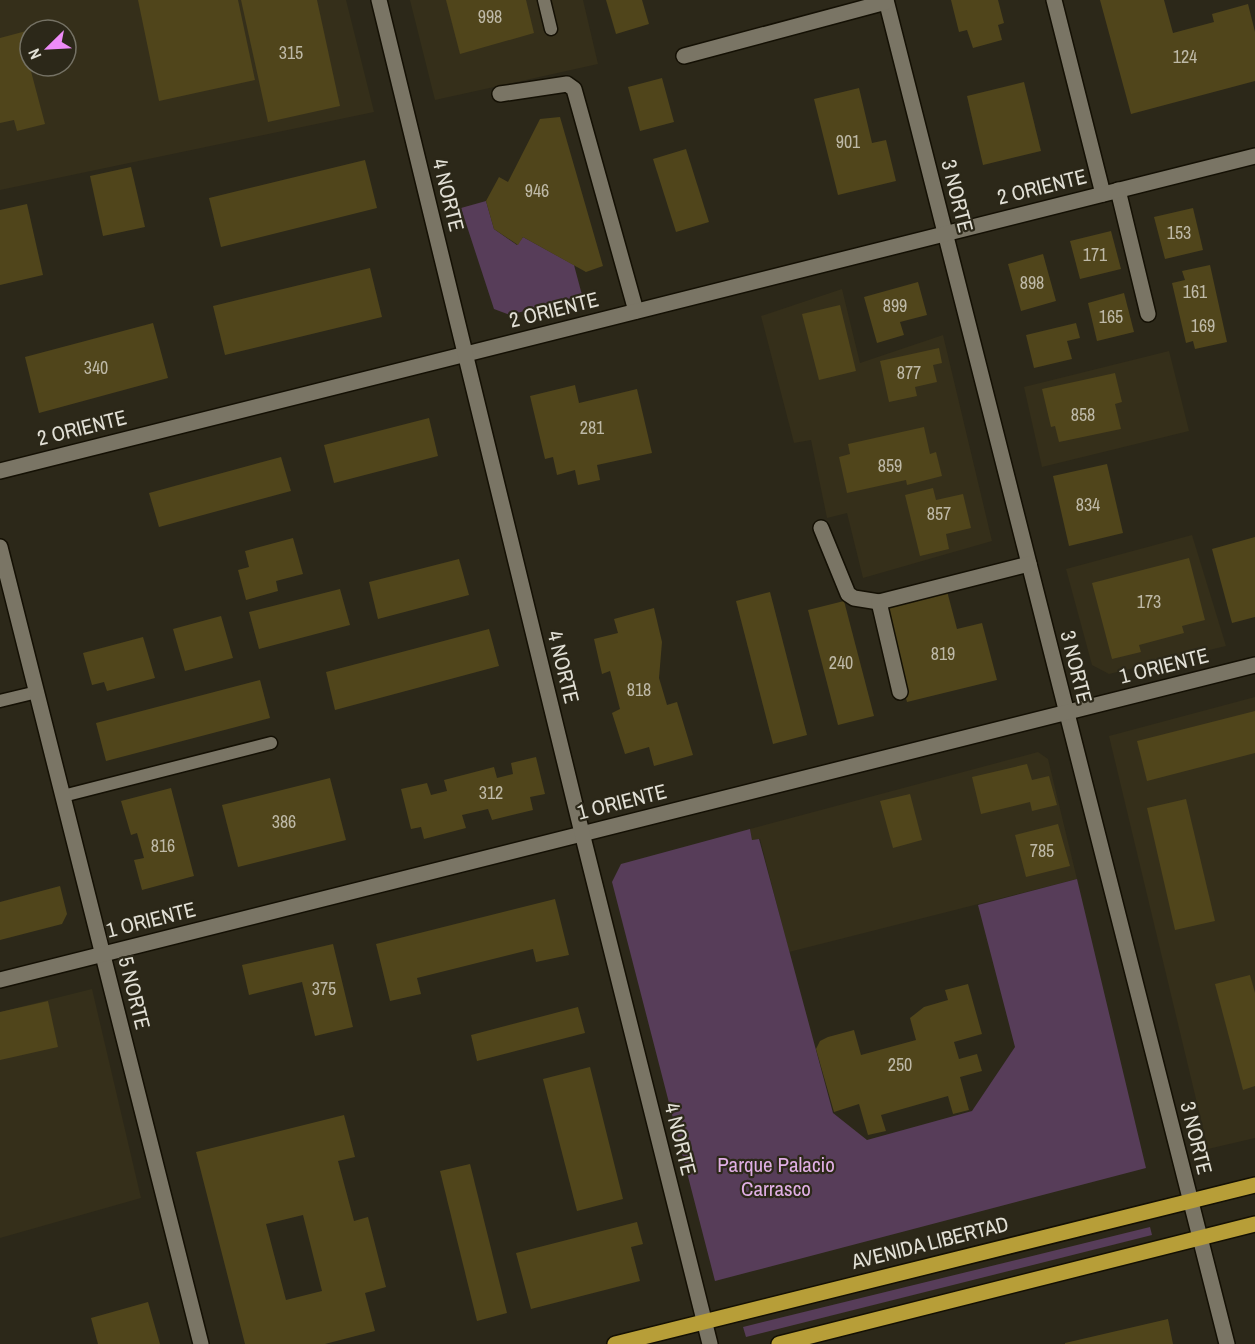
<svg xmlns="http://www.w3.org/2000/svg" width="1255" height="1344" font-family="'Archivo Narrow',sans-serif">
	<rect width="100%" height="100%" fill="#2c2819"/>
	<!-- built -->
	<g fill="#352f1a" fill-rule="evenodd">
		<path d="M0 0H346L374 112 0 190ZM30 30H66V66H30Z"/>
		<path d="M410 0H583L598 64 435 100Z"/>
		<path d="M842 289 860 363 943 335 992 541 863 578 847 513 827 518 811 440 794 443 761 316Z"/>
		<path d="M1169 351 1189 431 1042 467 1024 387Z"/>
		<path d="M1192 535 1226 646 1109 674 1092 665 1066 569Z"/>
		<path d="M1255 697V1138L1208 1149 1109 736Z"/>
		<path d="M1038 752 1048 759 1077 879 789 952 760 839 752 840 750 829Z"/>
		<path d="M92 989 141 1198 0 1238V1012Z"/>
	</g>
	<!-- green -->
	<g fill="#573d59">
		<path d="M486 201 494 229 517 245 523 237 574 265 582 295 510 315 494 309 461 208Z"/>
		<path d="M750 829 752 840 759 839 833 1113 867 1140 972 1111 1015 1047 978 905 1077 879 1146 1168 715 1281 612 882 621 864Z"/>
		<path d="M1150 1227 1152 1235 746 1337 743 1327Z"/>
	</g>
	<!-- building -->
	<g fill="#50451b" fill-rule="evenodd">
		<path d="M138 0H238L255 80 159 101Z"/>
		<path d="M241 0H317L340 106 268 122Z"/>
		<path d="M446 0H526L534 33 460 54Z"/>
		<path d="M606 0H642L649 24 616 34Z"/>
		<path d="M951 0H998L1004 23 998 25 1002 40 973 48 967 30 959 32Z"/>
		<path d="M1100 0H1164L1173 33 1214 22 1212 14 1248 4 1255 32V81L1131 114Z"/>
		<path d="M55 23 57 30H33V29Z"/>
		<path d="M30 30V60H28L45 124 17 131 14 120 0 123V38Z"/>
		<path d="M662 78 674 122 640 131 628 87Z"/>
		<path d="M1024 82 1041 151 983 165 967 96Z"/>
		<path d="M859 88 872 143 886 140 896 181 838 195 814 99Z"/>
		<path d="M560 117 603 266 586 272 523 237 518 245 494 229 486 201 499 177 508 182 540 119Z"/>
		<path d="M686 149 709 222 676 232 653 159Z"/>
		<path d="M365 160 377 208 221 247 209 198Z"/>
		<path d="M131 167 145 227 103 236 90 176Z"/>
		<path d="M27 204 43 275 0 285V210Z"/>
		<path d="M1193 208 1203 250 1165 259 1154 217Z"/>
		<path d="M1111 231 1121 269 1080 279 1070 241Z"/>
		<path d="M1043 254 1056 301 1021 311 1008 264Z"/>
		<path d="M1210 265 1227 342 1195 349 1193 341 1186 343 1172 283 1185 280 1182 271Z"/>
		<path d="M370 268 382 317 225 355 213 306Z"/>
		<path d="M918 282 927 315 900 322 904 335 877 343 864 297Z"/>
		<path d="M1124 293 1134 332 1097 341 1088 303Z"/>
		<path d="M840 305 856 371 819 380 802 314Z"/>
		<path d="M153 323 168 378 39 413 25 357Z"/>
		<path d="M1076 323 1080 338 1067 341 1072 359 1034 368 1026 335Z"/>
		<path d="M939 348 942 363 933 365 937 382 915 387 917 396 889 402 880 361Z"/>
		<path d="M1115 373 1122 402 1115 404 1121 429 1059 442 1055 426 1051 427 1042 389Z"/>
		<path d="M575 385 579 403 637 389 652 453 597 465 600 480 578 485 575 470 557 475 553 457 545 459 530 396Z"/>
		<path d="M429 418 438 456 334 483 324 445Z"/>
		<path d="M924 427 930 454 936 452 942 476 907 485 906 480 847 493 839 457 850 454 848 444Z"/>
		<path d="M281 457 291 491 159 527 149 493Z"/>
		<path d="M1107 464 1123 533 1069 546 1053 476Z"/>
		<path d="M933 488 936 500 963 494 971 528 946 534 949 549 920 556 905 495Z"/>
		<path d="M1255 537V617L1232 623 1212 549Z"/>
		<path d="M293 538 303 574 276 581 278 591 246 600 238 570 249 567 245 551Z"/>
		<path d="M1189 558 1205 620 1182 626 1184 633 1139 645 1141 652 1112 659 1092 583Z"/>
		<path d="M459 559 469 595 378 619 369 582Z"/>
		<path d="M340 589 350 625 259 649 249 612Z"/>
		<path d="M947 591 957 629 982 623 997 680 907 702 883 606Z"/>
		<path d="M770 592 807 735 773 744 736 601Z"/>
		<path d="M844 601 874 716 838 725 808 610Z"/>
		<path d="M654 608 662 642 659 678 667 705 677 702 693 755 654 766 649 747 625 754 612 713 620 709 610 671 602 674 594 639 618 633 614 619Z"/>
		<path d="M221 616 233 658 185 671 173 629Z"/>
		<path d="M489 629 499 666 335 710 326 672Z"/>
		<path d="M143 637 155 678 107 691 104 682 92 685 83 653Z"/>
		<path d="M260 680 270 718 106 761 96 723Z"/>
		<path d="M1255 711V753L1147 781 1137 741Z"/>
		<path d="M536 757 545 794 530 797 533 810 492 820 488 809 462 815 466 828 424 839 421 827 411 829 401 789 427 783 431 795 447 791 444 780 494 767 497 778 513 774 511 763Z"/>
		<path d="M1027 764 1032 780 1049 776 1057 805 1032 811 1030 802 981 814 972 777Z"/>
		<path d="M330 778 346 840 238 867 222 805Z"/>
		<path d="M171 788 194 876 142 890 134 860 144 858 137 833 131 835 121 801Z"/>
		<path d="M910 794 922 840 893 848 880 801Z"/>
		<path d="M1186 799 1215 921 1175 930 1147 808Z"/>
		<path d="M1058 824 1070 866 1026 877 1015 835Z"/>
		<path d="M60 886 67 914 62 924 0 940V902Z"/>
		<path d="M555 899 569 955 536 962 533 949 417 978 421 994 390 1001 376 944Z"/>
		<path d="M333 944 353 1027 315 1036 302 982 249 995 242 965Z"/>
		<path d="M1250 975 1255 993V1086L1243 1090 1215 984Z"/>
		<path d="M968 984 982 1034 954 1042 959 1059 977 1054 982 1071 960 1077 969 1110 953 1114 948 1096 881 1115 886 1131 868 1135 859 1104 834 1112 816 1049 820 1041 828 1037 854 1030 861 1055 916 1040 910 1018 924 1007 948 1000 945 990Z"/>
		<path d="M48 1001 58 1047 0 1060V1012Z"/>
		<path d="M578 1007 585 1033 477 1061 471 1035Z"/>
		<path d="M590 1067 623 1199 577 1211 543 1079Z"/>
		<path d="M344 1115 355 1157 338 1161 354 1221 368 1217 386 1287 365 1293 375 1331 325 1344H245L196 1152ZM303 1215 322 1291 286 1300 266 1224Z"/>
		<path d="M470 1164 507 1313 477 1321 440 1171Z"/>
		<path d="M637 1222 643 1244 631 1247 640 1281 531 1309 516 1253Z"/>
		<path d="M148 1302 160 1344H98L91 1318Z"/>
		<path d="M1168 1319 1173 1344H1065V1343Z"/>
	</g>
	<g fill="none" stroke-linecap="round" stroke-linejoin="round">
		<!-- service casing -->
		<g stroke="#141004" stroke-width="15">
			<g id="service">
				<path d="M544 0 551 29"/>
				<path d="M0 701 37 692"/>
				<path d="M63 796 271 743"/>
			</g>
		</g>
		<!-- minor casing -->
		<g stroke="#141004" stroke-width="18">
			<g id="minor">
				<path d="M886 0 1227 1344"/>
				<path d="M1054 0 1103 194"/>
				<path d="M684 56 886 2"/>
				<path d="M500 94 567 84 574 89 636 311"/>
				<path d="M1118 190 1148 314"/>
				<path d="M0 471 1255 156"/>
				<path d="M821 528 848 594 854 598 879 602"/>
				<path d="M0 547 201 1344"/>
				<path d="M900 692 879 602 1029 564"/>
				<path d="M0 980 1255 665"/>
			</g>
		</g>
		<!-- tertiary casing -->
		<g stroke="#141004" stroke-width="18">
			<path id="tertiary" d="M379 0 582 833 710 1344"/>
		</g>
		<!-- primary casing -->
		<g stroke="#141004" stroke-width="18">
			<g id="primary">
				<path d="M615 1344 1255 1185"/>
				<path d="M779 1344 1255 1224"/>
			</g>
		</g>
		<!-- service -->
		<use href="#service" stroke="#7a7565" stroke-width="12"/>
		<!-- minor -->
		<use href="#minor" stroke="#7a7565" stroke-width="15"/>
		<!-- tertiary -->
		<use href="#tertiary" stroke="#7a7565" stroke-width="15"/>
		<!-- primary -->
		<use href="#primary" stroke="#b79e38" stroke-width="15"/>
	</g>
	<g text-anchor="middle" stroke-width="4.5" stroke-linejoin="round" paint-order="stroke">
		<!-- number labels -->
		<g font-size="18" fill="#beb9a7">
			<text x="490" y="23">998</text>
			<text x="291" y="59">315</text>
			<text x="1185" y="63">124</text>
			<text x="848" y="148">901</text>
			<text x="537" y="197">946</text>
			<text x="1179" y="239">153</text>
			<text x="1095" y="261">171</text>
			<text x="1032" y="289">898</text>
			<text x="1195" y="298">161</text>
			<text x="895" y="312">899</text>
			<text x="1111" y="323">165</text>
			<text x="1203" y="332">169</text>
			<text x="96" y="374">340</text>
			<text x="909" y="379">877</text>
			<text x="1083" y="421">858</text>
			<text x="592" y="434">281</text>
			<text x="890" y="472">859</text>
			<text x="1088" y="511">834</text>
			<text x="939" y="520">857</text>
			<text x="1149" y="608">173</text>
			<text x="943" y="660">819</text>
			<text x="841" y="669">240</text>
			<text x="639" y="696">818</text>
			<text x="491" y="799">312</text>
			<text x="284" y="828">386</text>
			<text x="163" y="852">816</text>
			<text x="1042" y="857">785</text>
			<text x="324" y="995">375</text>
			<text x="900" y="1071">250</text>
		</g>
		<!-- street labels -->
		<g font-size="21" fill="#e2e0d6" stroke="#2c2819">
			<text transform="translate(1042 187) rotate(-14)" y="7">2 ORIENTE</text>
			<text transform="translate(448 195) rotate(76)" y="7">4 NORTE</text>
			<text transform="translate(957 196) rotate(76)" y="7">3 NORTE</text>
			<text transform="translate(554 310) rotate(-14)" y="7">2 ORIENTE</text>
			<text transform="translate(82 428) rotate(-14)" y="7">2 ORIENTE</text>
			<text transform="translate(1164 666) rotate(-14)" y="7">1 ORIENTE</text>
			<text transform="translate(563 667) rotate(76)" y="7">4 NORTE</text>
			<text transform="translate(1076 667) rotate(76)" y="7">3 NORTE</text>
			<text transform="translate(622 802) rotate(-14)" y="7">1 ORIENTE</text>
			<text transform="translate(151 920) rotate(-14)" y="7">1 ORIENTE</text>
			<text transform="translate(134 993) rotate(76)" y="7">5 NORTE</text>
			<text transform="translate(1196 1138) rotate(76)" y="7">3 NORTE</text>
			<text transform="translate(680 1139) rotate(76)" y="7">4 NORTE</text>
			<text transform="translate(930 1243) rotate(-14)" y="7">AVENIDA LIBERTAD</text>
		</g>
		<!-- park labels -->
		<g font-size="21" fill="#e0afe4" stroke="#2c2819">
			<text x="776" y="1172">Parque Palacio<tspan x="776" dy="24">Carrasco</tspan></text>
		</g>
	</g>
	<!-- north arrow -->
	<g transform="translate(48 48) rotate(246)"><circle r="28" fill="#2c2819" stroke="#757265" stroke-width="1.5"/>
	<path d="M0-4.5L10 22L0 15L-10 22Z" fill="#ee8bf8"/>
	<text y="-9" font-size="16" font-weight="bold" text-anchor="middle" fill="#e2e0d6">N</text>
	</g>
</svg>
